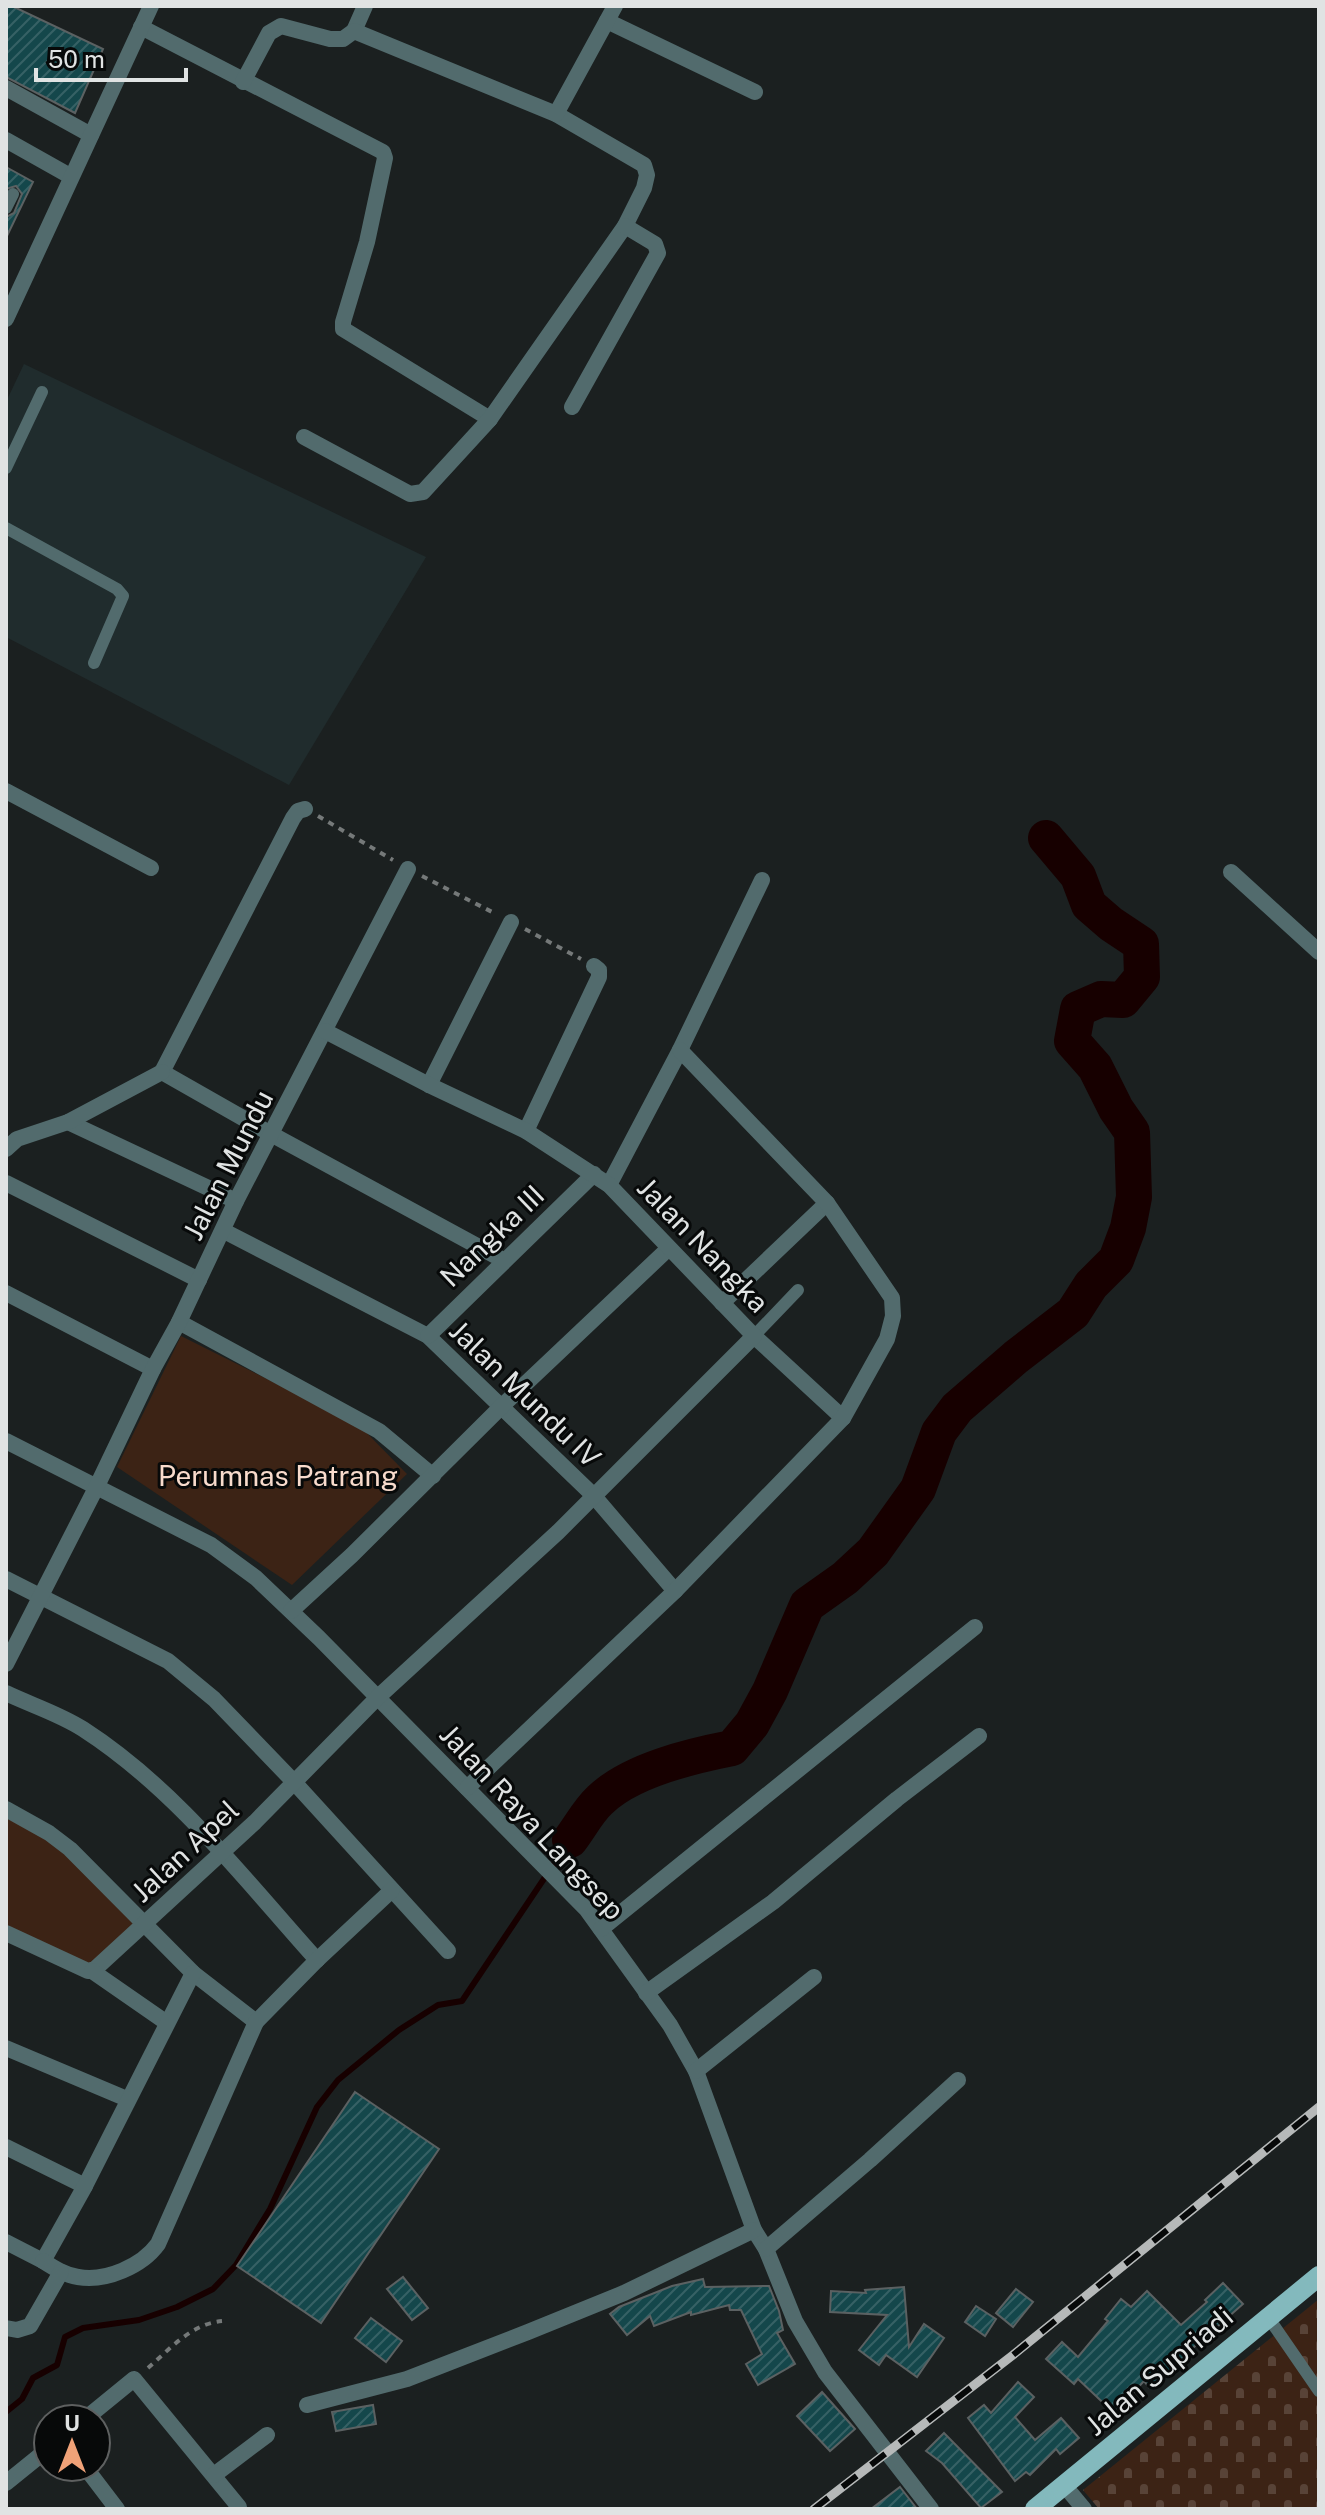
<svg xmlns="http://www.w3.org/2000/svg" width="1325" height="2515" font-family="'Public Sans',sans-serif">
	<defs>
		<pattern id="cemetery-stones" width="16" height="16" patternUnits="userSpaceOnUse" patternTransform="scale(2)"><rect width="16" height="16" fill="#3c2315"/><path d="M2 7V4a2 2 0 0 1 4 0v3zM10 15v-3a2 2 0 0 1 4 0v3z" fill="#584337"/></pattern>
		<pattern id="building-hatch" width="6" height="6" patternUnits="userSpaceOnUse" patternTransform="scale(2)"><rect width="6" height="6" fill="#14474b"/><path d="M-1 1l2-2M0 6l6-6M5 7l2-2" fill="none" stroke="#366165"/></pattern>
	</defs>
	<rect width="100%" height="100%" fill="#1b2020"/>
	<!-- built -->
	<path fill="#202c2d" d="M24 364 426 557 289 785 6 637V402Z"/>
	<!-- cemetery -->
	<path fill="url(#cemetery-stones)" d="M1319 2299V2509H1099L1083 2490Z"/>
	<!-- park -->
	<g fill="#3c2315">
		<path d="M181 1336 359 1425 407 1474 292 1585 117 1467Z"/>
		<path d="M6 1811 50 1836 144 1923 90 1971 6 1932Z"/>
	</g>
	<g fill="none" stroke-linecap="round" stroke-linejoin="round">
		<!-- stream -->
		<path stroke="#170000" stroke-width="6" d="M6 2412 22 2399 33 2378 57 2365 65 2337 83 2328 139 2320 177 2307 213 2289 236 2265 270 2209 317 2107 338 2080 399 2030 438 2005 462 2001 570 1840"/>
		<!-- river -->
		<path stroke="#170000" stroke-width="36" d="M570 1840C580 1827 588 1811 600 1800 631 1770 691 1756 732 1748L752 1724 770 1691 807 1605 845 1578 873 1552 918 1489 939 1432 957 1408 1016 1357 1073 1313 1091 1285 1116 1260 1128 1228 1134 1197 1132 1132 1116 1109 1095 1067 1072 1041 1078 1009 1101 999 1123 1000 1142 977 1141 944 1111 924 1089 905 1078 876 1046 838"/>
	</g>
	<!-- building -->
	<g fill="url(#building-hatch)" stroke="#5b6162" stroke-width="2">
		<path d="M6 6H12L103 49 75 113 6 77Z"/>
		<path d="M6 167 33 182 6 238V217L14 213 22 194 16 186 6 189Z"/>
		<path d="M355 2092 439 2149 321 2323 237 2266Z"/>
		<path d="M403 2277 428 2308 412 2320 387 2289Z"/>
		<path d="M703 2279 705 2287 769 2286 779 2311 783 2330 777 2333 795 2364 758 2385 746 2364 762 2354 741 2310H730L729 2305 691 2315V2312L654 2326 650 2316 627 2335 610 2314 619 2307 672 2286Z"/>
		<path d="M1223 2283 1243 2304 1185 2355 1187 2358 1149 2387 1144 2381 1114 2413 1078 2379 1074 2384 1046 2359 1062 2342 1078 2357 1108 2321 1105 2319 1121 2299 1131 2307 1147 2291 1181 2325 1207 2302 1205 2300Z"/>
		<path d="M904 2287 909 2347 924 2324 944 2338 917 2377 886 2355 879 2365 859 2350 887 2315 830 2312 831 2291 866 2293 865 2290Z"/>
		<path d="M1016 2289 1033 2302 1013 2327 996 2313Z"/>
		<path d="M976 2306 996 2319 985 2336 965 2322Z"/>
		<path d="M371 2318 402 2341 386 2362 355 2338Z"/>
		<path d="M1018 2382 1034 2397 1015 2417 1035 2440 1061 2418 1079 2438 1060 2454 1056 2449 1030 2475 1026 2472 1015 2481 968 2418 984 2405 991 2413Z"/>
		<path d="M822 2392 855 2429 830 2451 797 2416Z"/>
		<path d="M373 2405 376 2424 336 2431 332 2412Z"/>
		<path d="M944 2433 1002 2492 981 2508 942 2463 926 2451Z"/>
		<path d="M900 2487 917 2509H871Z"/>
	</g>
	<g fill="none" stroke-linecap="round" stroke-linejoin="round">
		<!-- path -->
		<g stroke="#757979" stroke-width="4" stroke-dasharray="6 6" stroke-linecap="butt">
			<path d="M318 816 393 860"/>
			<path d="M422 876 496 914"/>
			<path d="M525 929 581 959"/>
			<path d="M148 2368C170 2349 191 2324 222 2321"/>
		</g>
		<!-- service -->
		<g stroke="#526b6d" stroke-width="12">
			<path d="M6 208 13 194"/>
			<path d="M6 468 42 392"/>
			<path d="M6 528 117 589 123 596 94 663"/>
			<path d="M754 1336 798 1290"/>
			<path d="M1268 2317 1319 2391"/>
		</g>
		<!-- minor -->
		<g stroke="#526b6d" stroke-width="16">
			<path d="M607 21 755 92"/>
			<path d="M141 27 383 152 385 158 367 242 343 322V329L490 419"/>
			<path d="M354 31 365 6"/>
			<path d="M243 82 269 33 281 26 330 39H343L354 31 556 114 644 165 647 175 644 188 625 226 490 419 423 492 410 494 304 437"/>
			<path d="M6 88 91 135"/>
			<path d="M556 114 615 6"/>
			<path d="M6 140 70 176"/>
			<path d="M6 319 151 6"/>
			<path d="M572 407 658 253 655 244 625 226"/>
			<path d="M6 791 151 868"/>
			<path d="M305 809 298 811 293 818 162 1072 271 1134 503 1260"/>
			<path d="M1231 872 1319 952"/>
			<path d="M429 1085 511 922"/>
			<path d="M68 1122 236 1201"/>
			<path d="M526 1131 599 977V970L594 966"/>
			<path d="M6 1149 17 1139 68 1122 162 1072"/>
			<path d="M6 1183 199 1280"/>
			<path d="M609 1185 680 1050 762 880"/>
			<path d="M224 1231 428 1336 593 1495 675 1591"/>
			<path d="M6 1293 153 1369"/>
			<path d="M722 1303 827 1203"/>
			<path d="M179 1322 379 1431 433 1476"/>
			<path d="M428 1336 594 1174"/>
			<path d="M754 1336 843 1418"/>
			<path d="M6 1441 211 1545 256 1578 319 1638 587 1910 670 2025 696 2071 754 2230 766 2249 795 2321 825 2372 931 2509"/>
			<path d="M6 1579 168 1661 214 1699 294 1782 448 1951"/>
			<path d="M291 1611 352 1555 502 1406 669 1248"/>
			<path d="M6 1664 97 1486 153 1369 179 1322 236 1201 408 869"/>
			<path d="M6 1693C31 1705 60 1714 83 1729 176 1789 244 1879 317 1960"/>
			<path d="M467 1788 675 1591 843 1418 887 1339 893 1316 892 1298 827 1203 680 1050"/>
			<path d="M6 1809 49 1833 70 1849 193 1973 256 2022"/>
			<path d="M601 1929 975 1627"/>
			<path d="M6 1933 88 1971 95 1969 255 1822 377 1698 558 1532 754 1336 609 1185 526 1131 429 1085 325 1031"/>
			<path d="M92 1971 167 2023"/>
			<path d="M646 1993 773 1902 897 1799 979 1736"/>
			<path d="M6 2048 127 2099"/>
			<path d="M696 2071 814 1977"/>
			<path d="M6 2147 85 2186"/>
			<path d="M6 2242 43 2261 85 2186 193 1973"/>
			<path d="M766 2249 870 2160 958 2080"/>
			<path d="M43 2261C54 2268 65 2275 78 2277 106 2282 142 2266 158 2244L256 2022 317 1960 392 1890"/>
			<path d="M6 2328 17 2330 30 2326 61 2272"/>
			<path d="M307 2405 407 2379 528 2332 624 2293 754 2230"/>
			<path d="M85 2419 134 2379 239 2507"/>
			<path d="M85 2467 117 2509"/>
			<path d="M214 2475 267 2435"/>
			<path d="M6 2483 48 2449"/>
			<path d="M1064 2485 1084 2509"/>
		</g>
		<!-- primary -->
		<path stroke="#83b9bd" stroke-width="20" d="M1035 2509 1319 2276"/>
		<!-- rail casing -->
		<g stroke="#b6b9b9" stroke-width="9">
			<path id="rail" d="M814 2509 1013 2355 1319 2107"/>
		</g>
		<!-- rail -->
		<use href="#rail" stroke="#070909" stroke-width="6" stroke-dasharray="18" stroke-linecap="butt"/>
	</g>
	<g text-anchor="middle" stroke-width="6" stroke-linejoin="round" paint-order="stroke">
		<!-- street labels -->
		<g font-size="28" fill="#e0e3e3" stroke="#070909">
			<text transform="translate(228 1165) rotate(-63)" y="10">Jalan Mundu</text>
			<text transform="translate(492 1236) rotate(-44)" y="10">Nangka III</text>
			<text transform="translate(703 1245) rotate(46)" y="10">Jalan Nangka</text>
			<text transform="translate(525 1394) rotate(44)" y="10">Jalan Mundu IV</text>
			<text transform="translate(532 1822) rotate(47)" y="10">Jalan Raya Langsep</text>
			<text transform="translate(185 1851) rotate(-43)" y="10">Jalan Apel</text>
			<text transform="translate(1159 2371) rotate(-40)" y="10">Jalan Supriadi</text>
		</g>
		<!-- park labels -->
		<g font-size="28" fill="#f8dbcc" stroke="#070909">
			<text x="278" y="1486">Perumnas Patrang</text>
		</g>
	</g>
	<!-- border -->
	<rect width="1325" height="2515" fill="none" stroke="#e0e3e3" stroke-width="16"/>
	<!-- north arrow -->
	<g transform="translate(72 2443)"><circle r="38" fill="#070909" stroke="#5e6060" stroke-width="2"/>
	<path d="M0-6L14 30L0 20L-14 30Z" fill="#f0a278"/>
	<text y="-12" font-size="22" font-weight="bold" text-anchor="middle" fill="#e0e3e3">U</text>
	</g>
	<!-- scale -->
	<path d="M36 68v12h150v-12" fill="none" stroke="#e0e3e3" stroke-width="4"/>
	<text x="48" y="68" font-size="24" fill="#e0e3e3" stroke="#070909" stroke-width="6" paint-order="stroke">50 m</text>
</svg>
